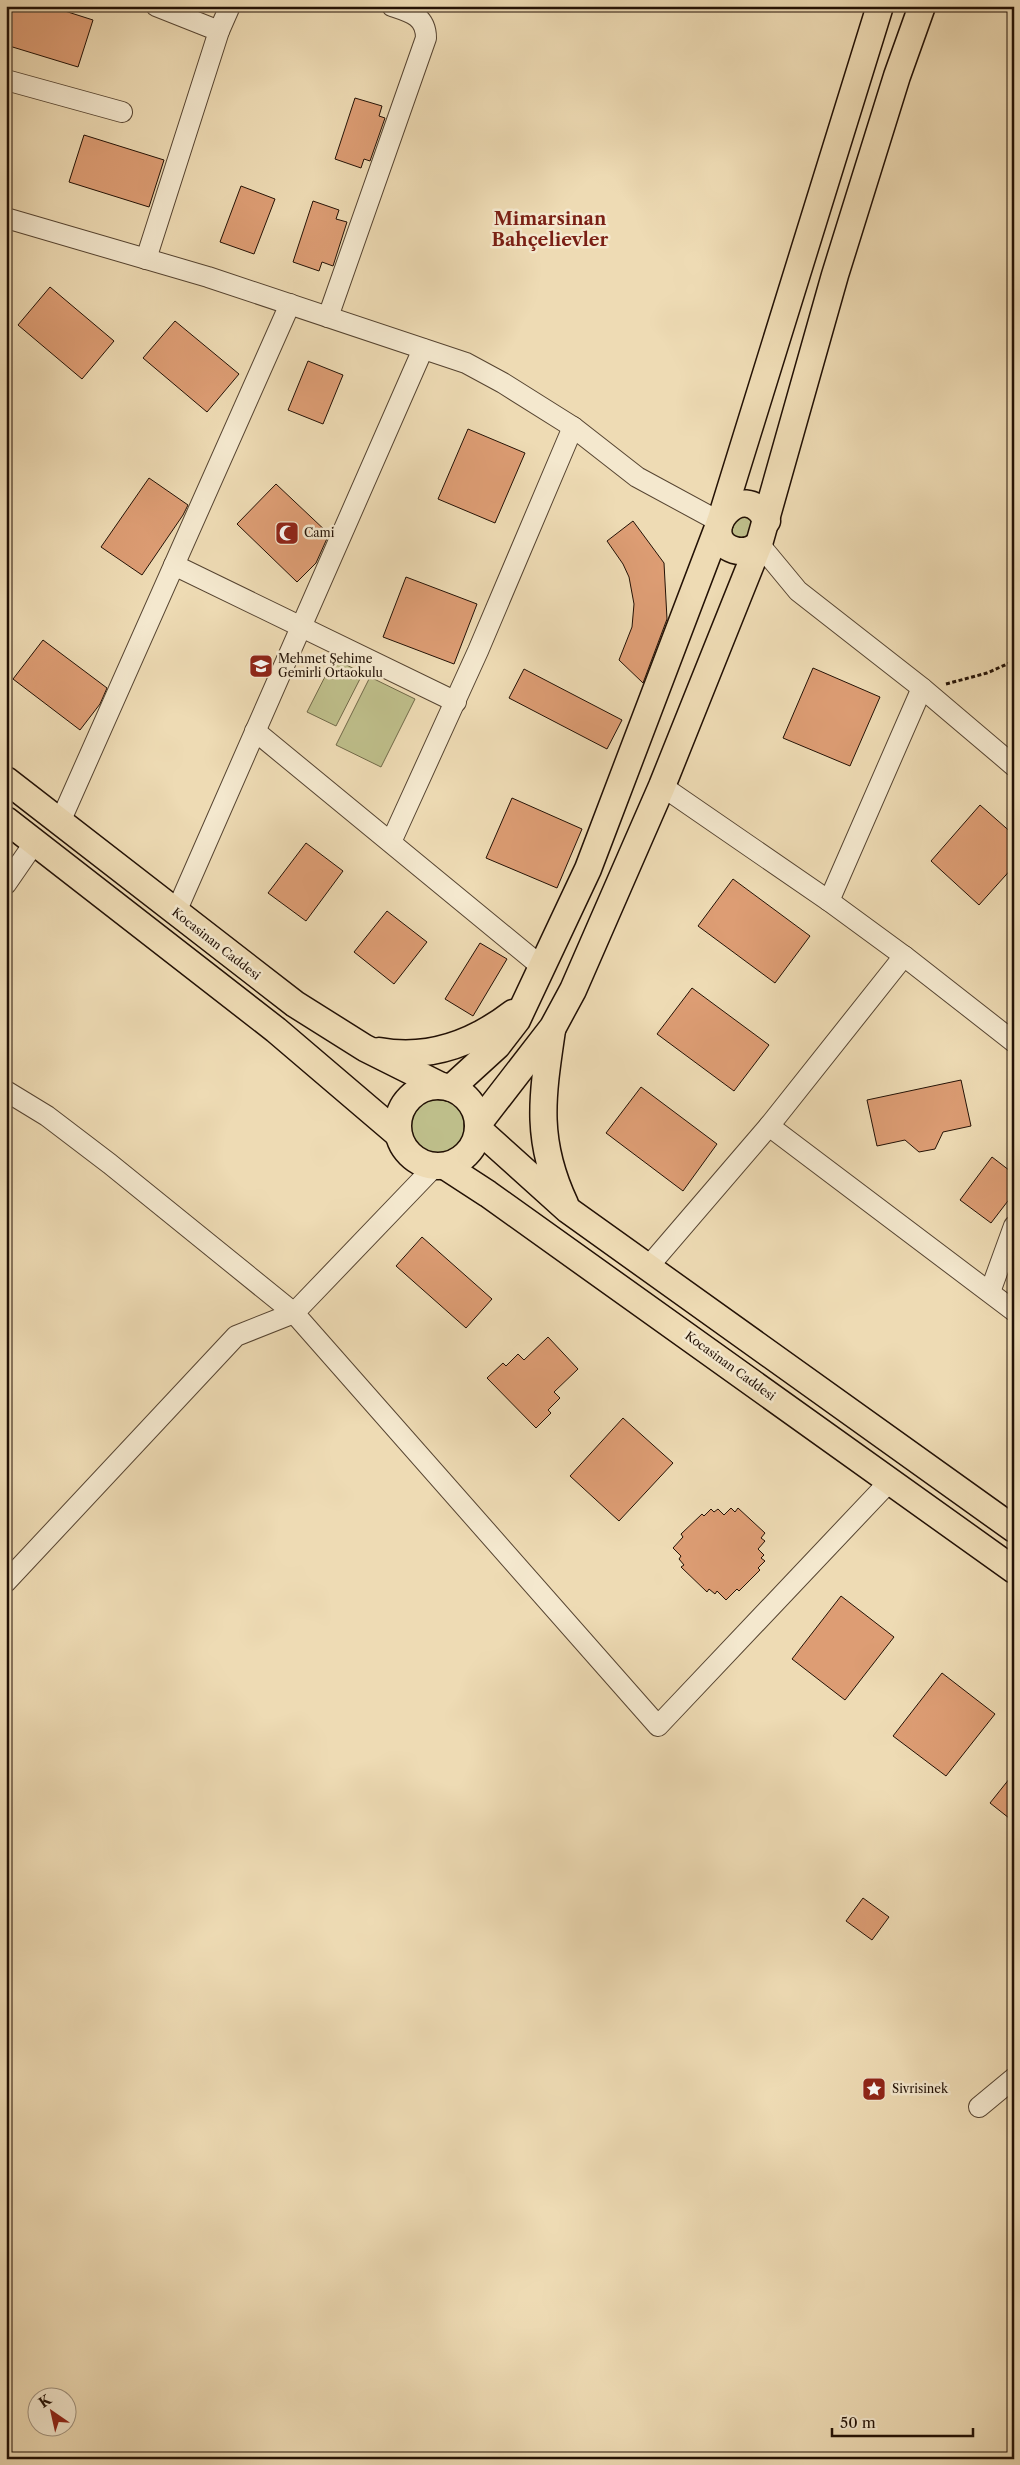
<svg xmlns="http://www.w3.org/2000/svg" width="1020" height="2465" font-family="'Libre Caslon Text',serif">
	<rect width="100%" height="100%" fill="#eedbb4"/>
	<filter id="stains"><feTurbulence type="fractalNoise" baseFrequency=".004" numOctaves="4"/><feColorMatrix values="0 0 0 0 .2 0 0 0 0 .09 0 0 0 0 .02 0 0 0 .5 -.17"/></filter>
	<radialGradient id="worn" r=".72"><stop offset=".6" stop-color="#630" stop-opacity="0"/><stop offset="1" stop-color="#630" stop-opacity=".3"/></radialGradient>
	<!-- green -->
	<g fill="#bebe8a" stroke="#706848">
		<path d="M748 515 756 529 738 545 725 525 728 520Z"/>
		<path d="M334 659 363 673 336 726 307 712Z"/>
		<path d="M370 677 415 699 381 767 336 745Z"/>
		<circle cx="438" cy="1126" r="30"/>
	</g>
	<!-- building -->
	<g fill="#dd9d74" stroke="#231105">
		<path d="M10 6H49L93 20 78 67 6 45V18Z"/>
		<path d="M355 98 382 106 379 116 385 118 370 161 364 159 361 168 335 159Z"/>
		<path d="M84 135 164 160 149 207 69 182Z"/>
		<path d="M241 186 275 199 254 254 220 242Z"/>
		<path d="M313 201 339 210 336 219 347 222 333 266 322 262 319 271 293 262Z"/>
		<path d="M50 287 114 341 82 379 18 325Z"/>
		<path d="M175 321 239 374 207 412 143 358Z"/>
		<path d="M308 361 343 375 323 424 288 410Z"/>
		<path d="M468 429 525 453 495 523 438 499Z"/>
		<path d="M149 478 188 505 183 515 142 575 101 547Z"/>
		<path d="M276 484 329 534 316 563 297 582 237 524Z"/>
		<path d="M633 521 664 563 667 619 643 683 619 660 632 627 634 604 629 577 623 564 607 541Z"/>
		<path d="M406 577 477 604 454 664 383 637Z"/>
		<path d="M43 640 107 688 100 704 80 730 13 679Z"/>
		<path d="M813 668 880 697 850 766 783 738Z"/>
		<path d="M524 669 622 720 607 749 509 698Z"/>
		<path d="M512 798 582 829 557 888 486 858Z"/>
		<path d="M980 805 1014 835V866L979 905 931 861Z"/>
		<path d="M306 843 343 871 306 921 268 893Z"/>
		<path d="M733 879 810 936 775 983 698 926Z"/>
		<path d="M387 911 427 942 394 984 354 952Z"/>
		<path d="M480 943 507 959 473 1016 445 999Z"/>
		<path d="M692 988 769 1045 734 1091 657 1034Z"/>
		<path d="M961 1080 971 1126 943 1132 935 1149 919 1152 905 1140 877 1146 867 1100Z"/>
		<path d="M641 1087 717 1144 683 1191 606 1133Z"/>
		<path d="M992 1157 1014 1174V1193L991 1223 960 1200Z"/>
		<path d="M422 1237 492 1299 466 1328 396 1266Z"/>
		<path d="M548 1337 578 1369 554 1392 560 1398 548 1410 551 1413 536 1428 487 1378 503 1363 506 1366 518 1354 524 1360Z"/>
		<path d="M623 1418 673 1463 619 1521 570 1476Z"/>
		<path d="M731 1508 735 1512 738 1508 765 1533 761 1538 765 1541 758 1549 764 1555 761 1558 765 1561 758 1568 760 1570 739 1591 737 1589 726 1600 717 1591 715 1594 709 1589 707 1592 681 1567 684 1565 679 1559 681 1556 673 1548 683 1537 681 1534 702 1514 704 1516 711 1509 714 1512 718 1509 724 1515Z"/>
		<path d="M841 1596 894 1637 845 1700 792 1659Z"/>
		<path d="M942 1673 995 1714 946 1776 893 1736Z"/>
		<path d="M1014 1773V1822L990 1803Z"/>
		<path d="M863 1898 889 1917 872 1940 846 1921Z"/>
	</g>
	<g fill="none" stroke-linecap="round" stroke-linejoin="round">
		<!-- minor casing -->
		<g stroke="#564431" stroke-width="22">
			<g id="minor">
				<path d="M219 31 230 6"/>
				<path d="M6 80 122 112"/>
				<path d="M6 218 208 277 466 363 503 383 573 427 637 477 720 522"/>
				<path d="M146 259 219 31 156 6"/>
				<path d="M328 317 426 38C426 16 410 12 392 6"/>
				<path d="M759 544 798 591 922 688 1014 766"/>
				<path d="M174 565 456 702"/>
				<path d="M255 731 542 967"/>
				<path d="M60 822 290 304"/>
				<path d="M391 842 478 651 573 427"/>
				<path d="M6 884 35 842"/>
				<path d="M829 901 922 688"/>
				<path d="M176 912 423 349"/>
				<path d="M904 956 1014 1042"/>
				<path d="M6 1091 47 1116 110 1164 294 1313 658 1726 890 1481"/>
				<path d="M769 1126 1014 1311"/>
				<path d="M648 1267 769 1126 904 956 829 901 662 786"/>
				<path d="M990 1292 1014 1226"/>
				<path d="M6 1582 236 1336 294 1313 435 1166"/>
				<path d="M979 2107 1014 2078"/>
			</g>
		</g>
		<!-- major casing -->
		<g stroke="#231105" stroke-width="29">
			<g id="major">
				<path d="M759 544C752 550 744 553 734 550 693 537 743 473 767 521"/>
				<path d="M6 780 295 1004 365 1048 441 1086"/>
				<path d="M6 820 276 1030 398 1134"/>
				<path d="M552 1030C542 1098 535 1140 565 1204"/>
				<path d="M379 1051C429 1060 474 1043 513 1013"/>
				<circle cx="438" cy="1126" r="40"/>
				<path d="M451 1088 497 1046 517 1020 588 869 720 522 880 6"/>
				<path d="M478 1124 553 1027 573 990 662 786 759 544 835 275 897 76 922 6"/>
				<path d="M478 1129 568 1210 1014 1529"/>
				<path d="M445 1166 488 1194 1014 1570"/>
			</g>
		</g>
		<!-- path -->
		<path stroke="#231105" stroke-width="3" stroke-dasharray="4 2.5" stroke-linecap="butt" d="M946 684 987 673 1014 661"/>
		<!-- minor -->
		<use href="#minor" stroke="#f4e8ce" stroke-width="20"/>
		<!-- major -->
		<use href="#major" stroke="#eedbb4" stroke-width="26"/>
	</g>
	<!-- icons -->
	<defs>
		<g id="mosque-square" transform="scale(1.25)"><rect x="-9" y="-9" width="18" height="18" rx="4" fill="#8f2418" stroke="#f4e8ce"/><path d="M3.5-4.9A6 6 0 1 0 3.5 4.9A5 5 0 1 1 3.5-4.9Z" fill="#fff"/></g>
		<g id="school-square" transform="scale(1.25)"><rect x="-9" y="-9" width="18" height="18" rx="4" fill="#8f2418" stroke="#f4e8ce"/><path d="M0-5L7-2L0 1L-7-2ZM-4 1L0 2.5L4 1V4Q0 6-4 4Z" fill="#fff"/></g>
		<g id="sight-square" transform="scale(1.25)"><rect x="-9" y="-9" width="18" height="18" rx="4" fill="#8f2418" stroke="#f4e8ce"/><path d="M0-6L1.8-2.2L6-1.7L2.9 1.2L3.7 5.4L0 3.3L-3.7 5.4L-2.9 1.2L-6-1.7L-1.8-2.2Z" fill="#fff"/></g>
	</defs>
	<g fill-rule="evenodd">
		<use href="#mosque-square" x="287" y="533"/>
		<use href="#school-square" x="261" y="666"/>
		<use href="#sight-square" x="874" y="2089"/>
	</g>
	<g text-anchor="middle" stroke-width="5" stroke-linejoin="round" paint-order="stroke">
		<!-- poi labels -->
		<g font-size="12" fill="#231105" stroke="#f4e8ce" text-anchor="start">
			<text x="304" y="537">Cami</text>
			<text x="278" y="663">Mehmet Şehime<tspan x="278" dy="14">Gemirli Ortaokulu</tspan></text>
			<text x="892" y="2093">Sivrisinek</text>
		</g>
		<!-- street labels -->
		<g font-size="12" fill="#231105" stroke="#f4e8ce">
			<text transform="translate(216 944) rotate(38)" y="4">Kocasinan Caddesi</text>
			<text transform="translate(730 1366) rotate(36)" y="4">Kocasinan Caddesi</text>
		</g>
		<!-- district labels -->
		<g font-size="18" font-weight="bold" fill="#7a1f14" stroke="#f4e8ce">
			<text x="550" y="225">Mimarsinan<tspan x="550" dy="21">Bahçelievler</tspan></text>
		</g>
	</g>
	<!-- margin -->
	<rect width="1020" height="2465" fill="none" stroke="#eedbb4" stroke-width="25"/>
	<rect x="8" y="8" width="1005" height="2450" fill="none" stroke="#231105" stroke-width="2.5"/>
	<rect x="12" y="12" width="995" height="2440" fill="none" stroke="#231105"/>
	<!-- north arrow -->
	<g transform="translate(52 2412) rotate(326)"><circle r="24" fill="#f4e8ce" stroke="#a0927e"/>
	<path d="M0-4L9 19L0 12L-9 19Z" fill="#8f2418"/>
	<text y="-8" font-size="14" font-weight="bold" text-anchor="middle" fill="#231105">K</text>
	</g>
	<!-- scale -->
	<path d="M832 2428v8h141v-8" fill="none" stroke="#231105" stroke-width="2.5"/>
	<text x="840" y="2428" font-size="15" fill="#231105" stroke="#f4e8ce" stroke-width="4" paint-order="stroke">50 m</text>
	<rect width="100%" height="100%" filter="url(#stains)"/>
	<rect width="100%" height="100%" fill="url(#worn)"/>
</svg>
